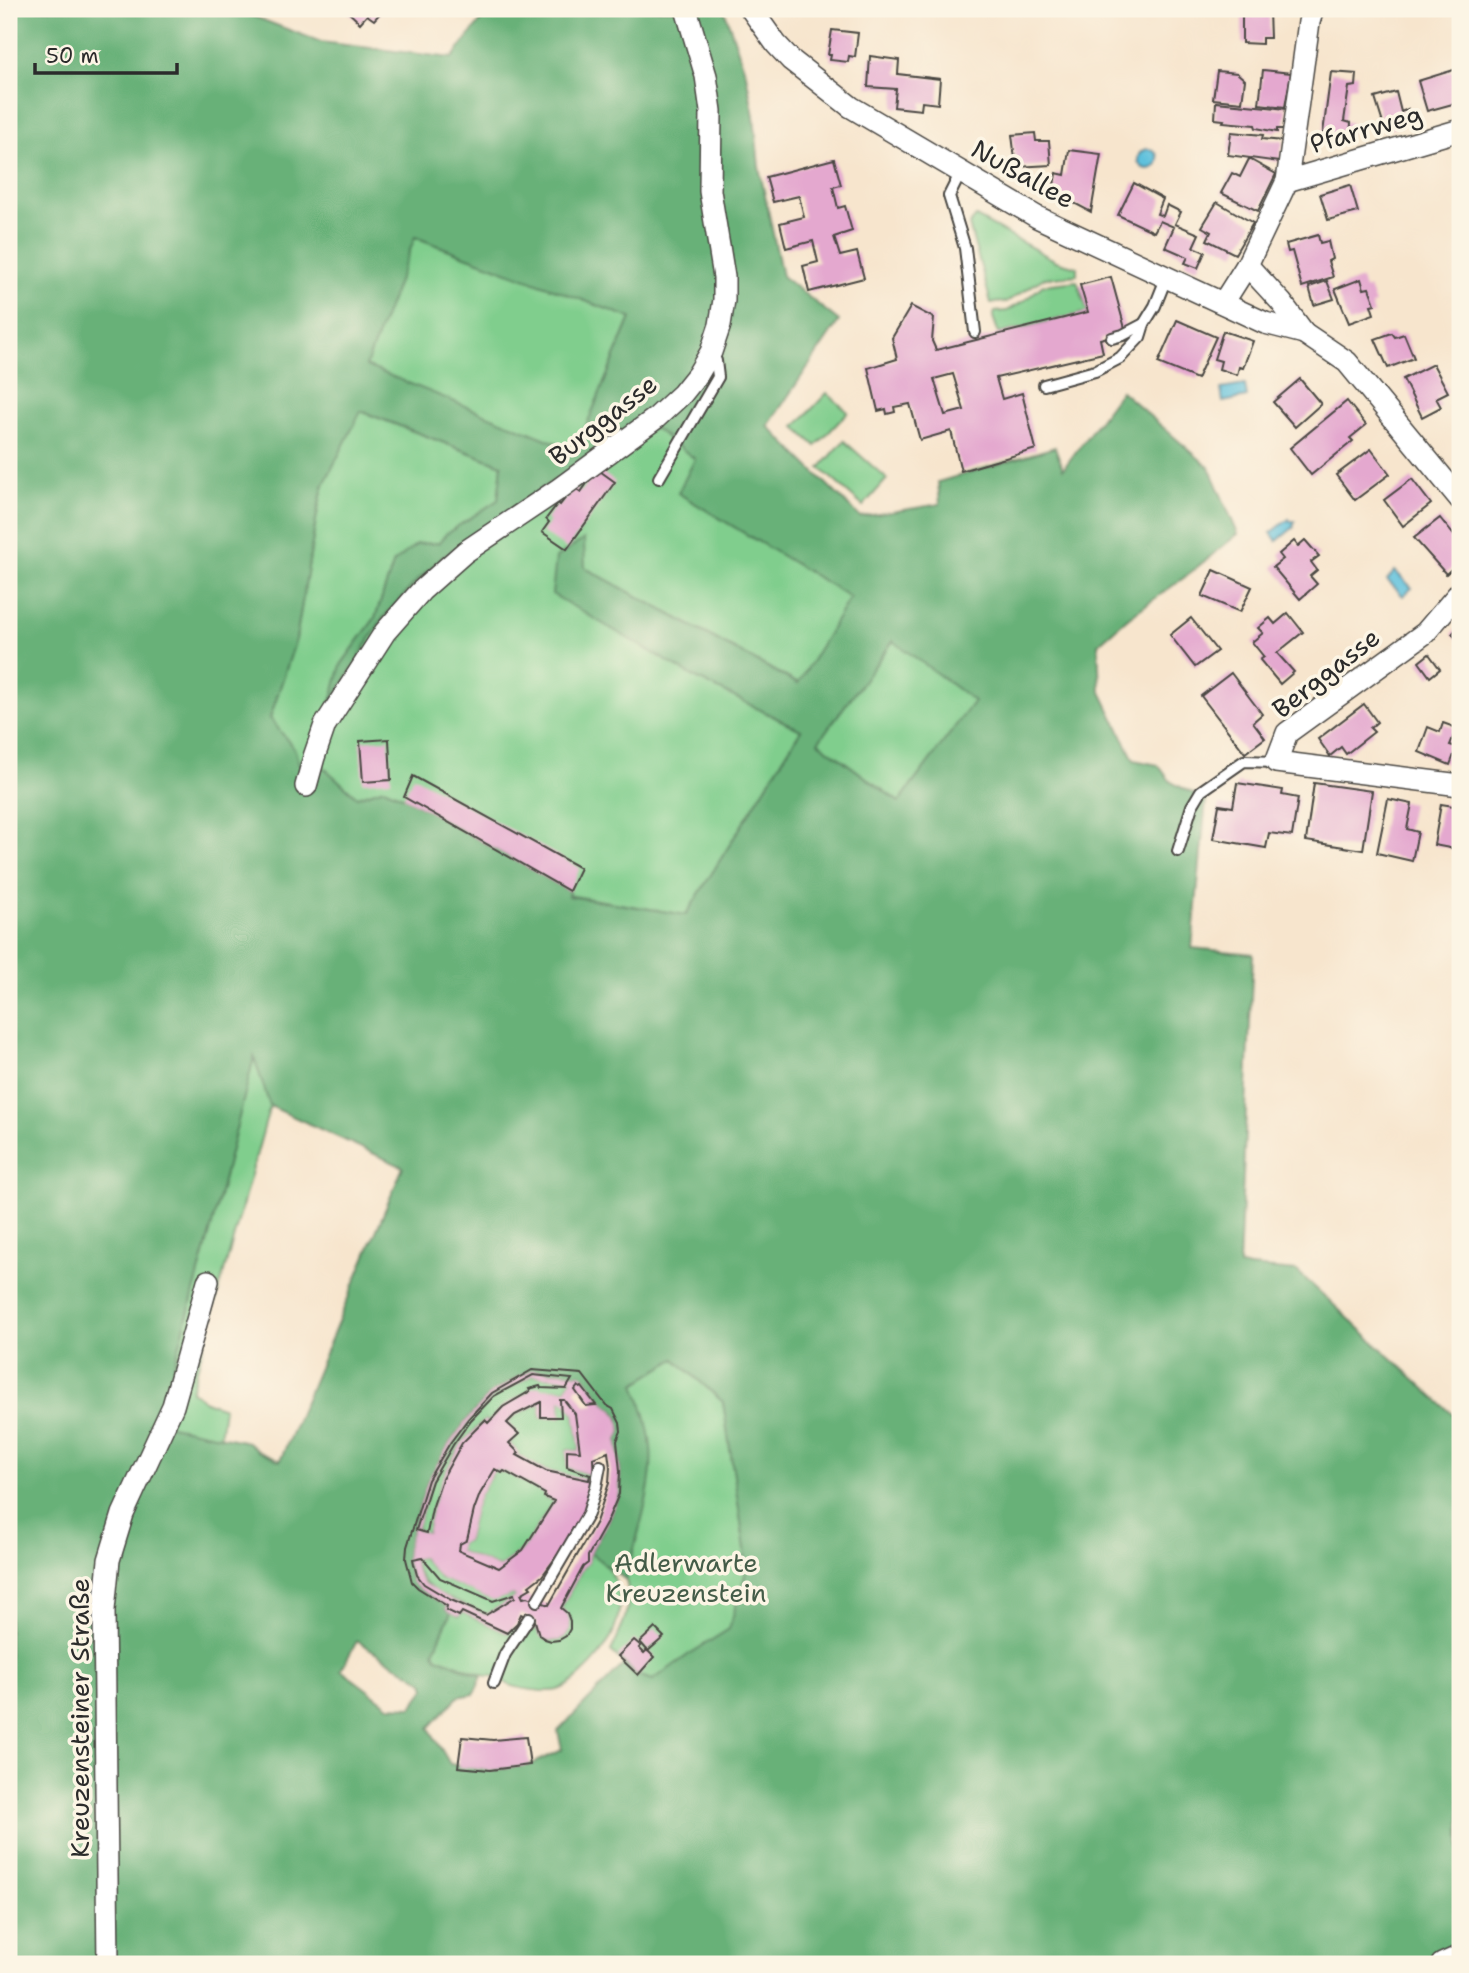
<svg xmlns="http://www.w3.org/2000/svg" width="1469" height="1973" font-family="'Shantell Sans',sans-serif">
	<rect width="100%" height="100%" fill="#fcf5e5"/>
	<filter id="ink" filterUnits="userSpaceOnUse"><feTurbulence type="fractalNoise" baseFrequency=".0143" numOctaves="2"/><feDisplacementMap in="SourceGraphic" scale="14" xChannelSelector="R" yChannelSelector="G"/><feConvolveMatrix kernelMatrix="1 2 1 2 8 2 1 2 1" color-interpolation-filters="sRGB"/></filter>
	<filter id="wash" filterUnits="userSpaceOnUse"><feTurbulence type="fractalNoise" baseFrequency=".00686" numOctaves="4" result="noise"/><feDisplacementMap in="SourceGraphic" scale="28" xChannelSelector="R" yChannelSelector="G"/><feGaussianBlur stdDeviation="1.57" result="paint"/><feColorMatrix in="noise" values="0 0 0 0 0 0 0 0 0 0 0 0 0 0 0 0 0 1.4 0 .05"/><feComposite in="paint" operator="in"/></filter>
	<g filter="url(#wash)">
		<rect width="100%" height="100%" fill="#f7e5cd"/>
		<!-- green -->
		<g fill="#80ce8d" stroke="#567c5c" stroke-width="2">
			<path d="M976 217 1056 261 1077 267V275L1044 278 1007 302 991 303 969 225Z"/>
			<path d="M415 237 631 318 576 451 365 366Z"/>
			<path d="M1077 281 1088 312 999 334 993 317 995 312 1007 311 1024 301 1043 285Z"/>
			<path d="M827 393 848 412 816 446 795 427Z"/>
			<path d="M360 411 502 465 498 500 446 534 439 543 417 544 394 562 375 618 341 665 332 702 382 619 414 584 441 558 581 462 654 428 696 459 679 493 850 597 799 684 585 568 556 558 696 678 801 730 686 915 568 895V890L404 797 384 788 357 797 320 765 299 764 270 718 296 639 317 514 323 486Z"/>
			<path d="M844 441 887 479 863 506 820 468Z"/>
			<path d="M894 640 975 701 899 802 818 742Z"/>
			<path d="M254 1056 270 1106 191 1391 205 1401 224 1408 220 1438 152 1423 171 1377 213 1221Z"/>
			<path d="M675 1359 723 1402 745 1549 746 1572 730 1629 688 1655 653 1681 637 1675 611 1651C622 1629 633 1605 626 1580L649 1483 646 1418 635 1384Z"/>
			<path d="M533 1375 572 1379 566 1389H529L530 1391 503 1407 488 1423 485 1420C477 1428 468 1436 461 1445 443 1471 433 1501 427 1533L416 1530 432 1481 453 1445 471 1420 494 1396Z"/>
			<path d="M560 1400H564L575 1414 580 1451 567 1450V1467L590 1475 589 1480 546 1471 517 1455 518 1453 509 1443 518 1434 507 1423 515 1415 541 1402V1417H561Z"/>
			<path d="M495 1469 502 1473 504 1471 545 1494 544 1497 554 1501 523 1550 499 1568 459 1551 460 1544 467 1540 474 1510 480 1494Z"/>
			<path d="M590 1553C635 1582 623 1630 592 1664 582 1674 572 1685 558 1690 548 1693 515 1689 506 1683 498 1679 496 1675 487 1676L437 1657 434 1652 451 1612 459 1616 462 1612 507 1633 513 1629 529 1633 536 1628C550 1657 586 1632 561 1608L583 1567 588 1563Z"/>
			<path d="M422 1557 440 1578 493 1600 514 1594 515 1597 486 1615C476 1611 464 1604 455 1601 436 1594 416 1582 413 1559Z"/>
		</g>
		<!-- forest -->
		<path fill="#68b178" stroke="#4a6e52" stroke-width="2" fill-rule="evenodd" d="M9 9H234L321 42 452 58 490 9H724L746 74 754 116 759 167 782 276 839 321 768 426 860 517 940 504 938 482 1055 447 1063 469 1121 391 1209 467 1238 534 1185 577 1129 617 1098 644 1100 690 1134 760 1158 765 1171 782 1206 800 1192 948 1253 954 1239 1266 1297 1271 1460 1421V1964H9ZM415 237 631 318 576 451 366 366ZM361 411 502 465 498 500 446 534 439 543 417 544 394 562 375 618 341 665 330 705 382 619 414 584 441 558 581 462 654 428 695 459 678 493 850 597 798 684 585 568 584 539 556 558 552 594 696 678 801 730 686 915 568 896 569 891 404 797 384 788 357 797 320 764H299L295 750 270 718 296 639 317 514 323 486ZM893 641 974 701 899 802 818 742ZM254 1057 270 1106 403 1167 280 1461 259 1452 248 1442 152 1422 171 1377 213 1221ZM675 1359 723 1402 745 1549 746 1572 729 1629 688 1655 653 1680 637 1675 624 1664 558 1731 562 1750 530 1765 490 1770 450 1764 429 1728 458 1697 474 1694 482 1676 437 1657 434 1652 451 1612 446 1610 447 1606 418 1588 412 1582 406 1559 407 1547 428 1480 450 1443 468 1419 492 1393 532 1370 582 1374 606 1405 613 1409 618 1416 621 1431 617 1441 620 1471 619 1494 606 1524 590 1553 626 1580C635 1542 655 1484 651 1447 649 1425 642 1404 635 1384ZM357 1641 424 1682 426 1688 412 1707 389 1706 341 1670Z"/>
		<!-- water -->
		<g fill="#5fc1dd" stroke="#457684" stroke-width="2">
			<circle cx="1148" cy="159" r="10"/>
			<path d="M1245 385 1247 397 1223 402 1221 389Z"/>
			<path d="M1289 519 1290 521H1295L1293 526 1294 527 1277 541 1271 533Z"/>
			<path d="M1395 571 1412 588 1403 596 1387 580Z"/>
		</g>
		<g id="blocks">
			<!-- building -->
			<g fill="#e4a8cf" fill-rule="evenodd">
				<path d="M345 9H384L374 20 367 15 360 23Z"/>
				<path d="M1269 11 1270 38H1262V44L1242 43V12Z"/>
				<path d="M832 30 858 33 855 57 849 56 848 62 830 60 831 55H828Z"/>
				<path d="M870 56 899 60 898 74 940 79 938 104 922 102 921 110 894 107 896 89 868 87Z"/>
				<path d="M1460 68V102L1427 111 1418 81Z"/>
				<path d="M1263 70 1291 73 1285 107 1259 104Z"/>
				<path d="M1217 71 1237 73 1245 80 1242 102 1213 99Z"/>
				<path d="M1331 72 1357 74 1356 86 1349 87 1344 121 1351 123 1350 136 1323 133Z"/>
				<path d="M1396 92 1401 112 1408 109 1411 123 1385 130 1375 98Z"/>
				<path d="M1216 102 1287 109 1284 129H1277V132L1256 128 1255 125 1223 122 1224 120 1215 119Z"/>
				<path d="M1231 132 1263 135 1262 139 1283 141 1279 162 1228 155Z"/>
				<path d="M1035 133 1036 141H1049L1051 165 1016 167 1012 135Z"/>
				<path d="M1069 150 1101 154 1091 212 1053 192 1056 173 1065 175Z"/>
				<path d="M834 159 841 185 833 187 838 208 845 206 852 231 834 237 840 256 857 252 864 278 809 292 803 266 818 262 813 241 786 248 780 223 804 217 799 196 773 202 766 177Z"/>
				<path d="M1249 159 1276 174 1258 211 1221 193 1232 173 1240 177Z"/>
				<path d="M1134 183 1163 199 1157 214 1163 216 1167 205 1181 212 1175 224 1199 234 1193 247 1205 252 1198 268 1185 263 1188 257 1165 247 1174 227 1160 221 1154 232 1118 215Z"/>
				<path d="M1350 185 1358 212 1328 220 1320 194Z"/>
				<path d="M1217 202 1253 223 1235 254 1207 240 1211 232 1202 227Z"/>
				<path d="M1318 235 1320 243 1328 241 1332 259 1328 261 1333 277 1302 287 1292 251 1288 252 1286 244Z"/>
				<path d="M1111 277 1126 332 1100 339 1103 353 996 378 1002 399 1022 393 1036 449 961 471 951 431 920 440 910 404 894 407 895 412 887 414 886 409 878 411 868 368 897 359 892 338 911 306 934 318 932 341 936 350 1088 312 1080 285ZM953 374 964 410 945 415 934 379Z"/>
				<path d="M1361 279 1364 289 1369 288 1375 304 1371 305 1374 314 1349 323 1335 289Z"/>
				<path d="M1327 281 1334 299 1314 305 1309 287Z"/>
				<path d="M1177 320 1216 337 1197 379 1158 363Z"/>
				<path d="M1223 331 1253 341 1243 368 1239 367 1237 375 1219 369 1221 361 1214 359Z"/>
				<path d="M1392 333 1395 337 1404 334 1414 358 1388 368 1375 339Z"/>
				<path d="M1433 364 1448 392 1436 398 1441 407 1422 417 1403 379Z"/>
				<path d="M1300 379 1321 404 1295 427 1273 402Z"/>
				<path d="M1347 401 1366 425 1350 438 1353 441 1311 475 1290 448Z"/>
				<path d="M1371 449 1390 474 1355 500 1336 475Z"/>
				<path d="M597 469 615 482 567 549 542 532 549 522 546 519 558 503 560 505 574 487 581 492Z"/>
				<path d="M1412 479 1431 504 1403 526 1384 500Z"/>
				<path d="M1440 518 1460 543V561L1446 574 1414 538Z"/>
				<path d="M1305 540 1319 556 1311 562 1317 570 1310 576 1317 584 1300 599 1273 567 1283 559 1279 554 1294 541 1298 546Z"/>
				<path d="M1214 570 1252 587 1240 612 1202 596Z"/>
				<path d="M1288 613 1303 632 1277 653 1294 672 1280 684 1260 660 1264 657 1252 642 1263 633 1258 628 1270 618 1275 624Z"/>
				<path d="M1191 618 1217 651 1195 667 1170 635Z"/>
				<path d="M1460 625V642L1452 634Z"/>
				<path d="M1429 654 1440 669 1430 677 1419 662Z"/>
				<path d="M1231 673 1262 714 1253 722 1265 738 1245 753 1201 696Z"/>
				<path d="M1364 704 1377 722 1370 728 1374 732 1346 754 1341 747 1330 756 1318 739Z"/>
				<path d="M1443 723 1457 728 1450 745 1457 747 1450 765 1419 752 1428 727 1440 732Z"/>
				<path d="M389 739 391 780 363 782 360 741Z"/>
				<path d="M413 776 580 868 569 891 404 797Z"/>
				<path d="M1237 783 1283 790 1282 795 1298 798 1292 836 1269 833 1266 848 1213 839 1219 805 1233 807Z"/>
				<path d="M1314 783 1372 791 1363 850 1306 841Z"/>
				<path d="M1388 799 1412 804 1407 829 1418 832 1412 861 1377 853Z"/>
				<path d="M1441 804 1460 807V850L1434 845Z"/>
				<path d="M532 1370 582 1374 606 1405 613 1409 620 1423 621 1431 617 1441 620 1471 619 1494 606 1524 588 1556V1563L583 1567 561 1608 567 1613 570 1621V1629L566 1636 559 1640 551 1641 545 1639 539 1635 535 1621 521 1614 517 1623 507 1633 462 1612 459 1616 446 1610 447 1606 418 1588 412 1582 406 1559 407 1547 428 1480 450 1443 468 1419 492 1393ZM533 1375 572 1379 566 1389 541 1388 540 1386 529 1389 530 1391 503 1407 488 1423 485 1420 462 1443 442 1479 432 1509 427 1533 416 1530 432 1481 453 1445 471 1420 494 1396ZM578 1386 580 1388 582 1387 596 1405 586 1406 575 1390ZM560 1400H564L575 1414 580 1451 567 1450V1467L590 1475 589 1480 546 1471 517 1455 519 1453 509 1443 519 1434 507 1423 515 1415 541 1402V1417H561ZM608 1452 610 1467 609 1483 596 1522 549 1605 527 1597 523 1598 521 1594 531 1588 529 1586 542 1576 567 1542 584 1512 594 1481 593 1458ZM495 1469 502 1473 504 1471 545 1494 544 1497 554 1501 523 1550 499 1568 459 1551 460 1544 467 1540 474 1510 480 1494ZM422 1557 440 1578 493 1601 514 1594 515 1597 486 1615 451 1600 424 1584 417 1575 414 1564 413 1559Z"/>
				<path d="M655 1628 664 1637 648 1651 640 1642Z"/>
				<path d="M634 1640 641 1646 639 1648 644 1653 647 1650 654 1657 638 1675 618 1656Z"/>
				<path d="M462 1737 493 1740 526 1737 530 1765 490 1770 458 1767Z"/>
			</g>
		</g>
	</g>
	<g filter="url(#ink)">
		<use href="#blocks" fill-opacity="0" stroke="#4a4743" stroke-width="2"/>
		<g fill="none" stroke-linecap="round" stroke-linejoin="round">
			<!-- service casing -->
			<g stroke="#4a4743" stroke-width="14">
				<g id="service">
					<path d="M961 172 949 196 965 248 975 332"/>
					<path d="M1112 338 1123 335 1144 324"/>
					<path d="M1044 385 1095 371 1120 358 1140 337 1144 324 1155 306 1167 276"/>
					<path d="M659 478 718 377 716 361 711 352"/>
					<path d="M1178 851 1192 806 1201 791 1244 761 1276 762"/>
					<path d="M537 1601 588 1514 596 1487 600 1466"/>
					<path d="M494 1683 505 1654 529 1618"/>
				</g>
			</g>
			<!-- minor casing -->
			<g stroke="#4a4743" stroke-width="24">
				<g id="minor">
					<path d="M751 9 776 44 791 60 851 107 1037 217 1265 323 1304 333 1347 362 1460 499"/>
					<path d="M1287 181 1460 130"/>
					<path d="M1247 265 1281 302 1304 333"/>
					<path d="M1223 303 1247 265 1287 181 1309 22 1313 9"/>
					<path d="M1460 592 1425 633 1287 733 1276 762 1460 785"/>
					<path d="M306 786 314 757 325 725 385 632 421 591 465 552 559 489 656 418 682 394 698 374 711 352 720 325 724 300V277L710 191 711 111 706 76 686 9"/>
					<path d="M108 1964 104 1610 109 1560 123 1514 173 1406 208 1281"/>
					<path d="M1442 1964 1460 1956"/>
				</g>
			</g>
			<!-- service -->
			<use href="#service" stroke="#fff" stroke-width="10"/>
			<!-- minor -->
			<use href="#minor" stroke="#fff" stroke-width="21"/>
		</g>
	</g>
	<g text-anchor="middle" stroke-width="7" stroke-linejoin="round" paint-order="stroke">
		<!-- street labels -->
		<g font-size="26" fill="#2b2b2b" stroke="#fcf5e5">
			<text transform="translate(1366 129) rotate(-16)" y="9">Pfarrweg</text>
			<text transform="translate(1023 174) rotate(29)" y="9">Nußallee</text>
			<text transform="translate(603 420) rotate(-38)" y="9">Burggasse</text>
			<text transform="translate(1326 673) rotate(-38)" y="9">Berggasse</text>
			<text transform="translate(80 1718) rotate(-90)" y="9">Kreuzensteiner Straße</text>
		</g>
		<!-- park labels -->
		<g font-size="26" fill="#445c48" stroke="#fcf5e5">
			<text x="686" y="1572">Adlerwarte<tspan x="686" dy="30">Kreuzenstein</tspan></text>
		</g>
	</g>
	<!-- margin -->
	<rect width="1469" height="1973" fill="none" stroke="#fcf5e5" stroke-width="35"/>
	<!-- scale -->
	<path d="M35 63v10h142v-10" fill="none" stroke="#2b2b2b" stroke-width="3.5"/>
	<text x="46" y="63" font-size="21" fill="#2b2b2b" stroke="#fcf5e5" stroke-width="5" paint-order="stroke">50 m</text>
</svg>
